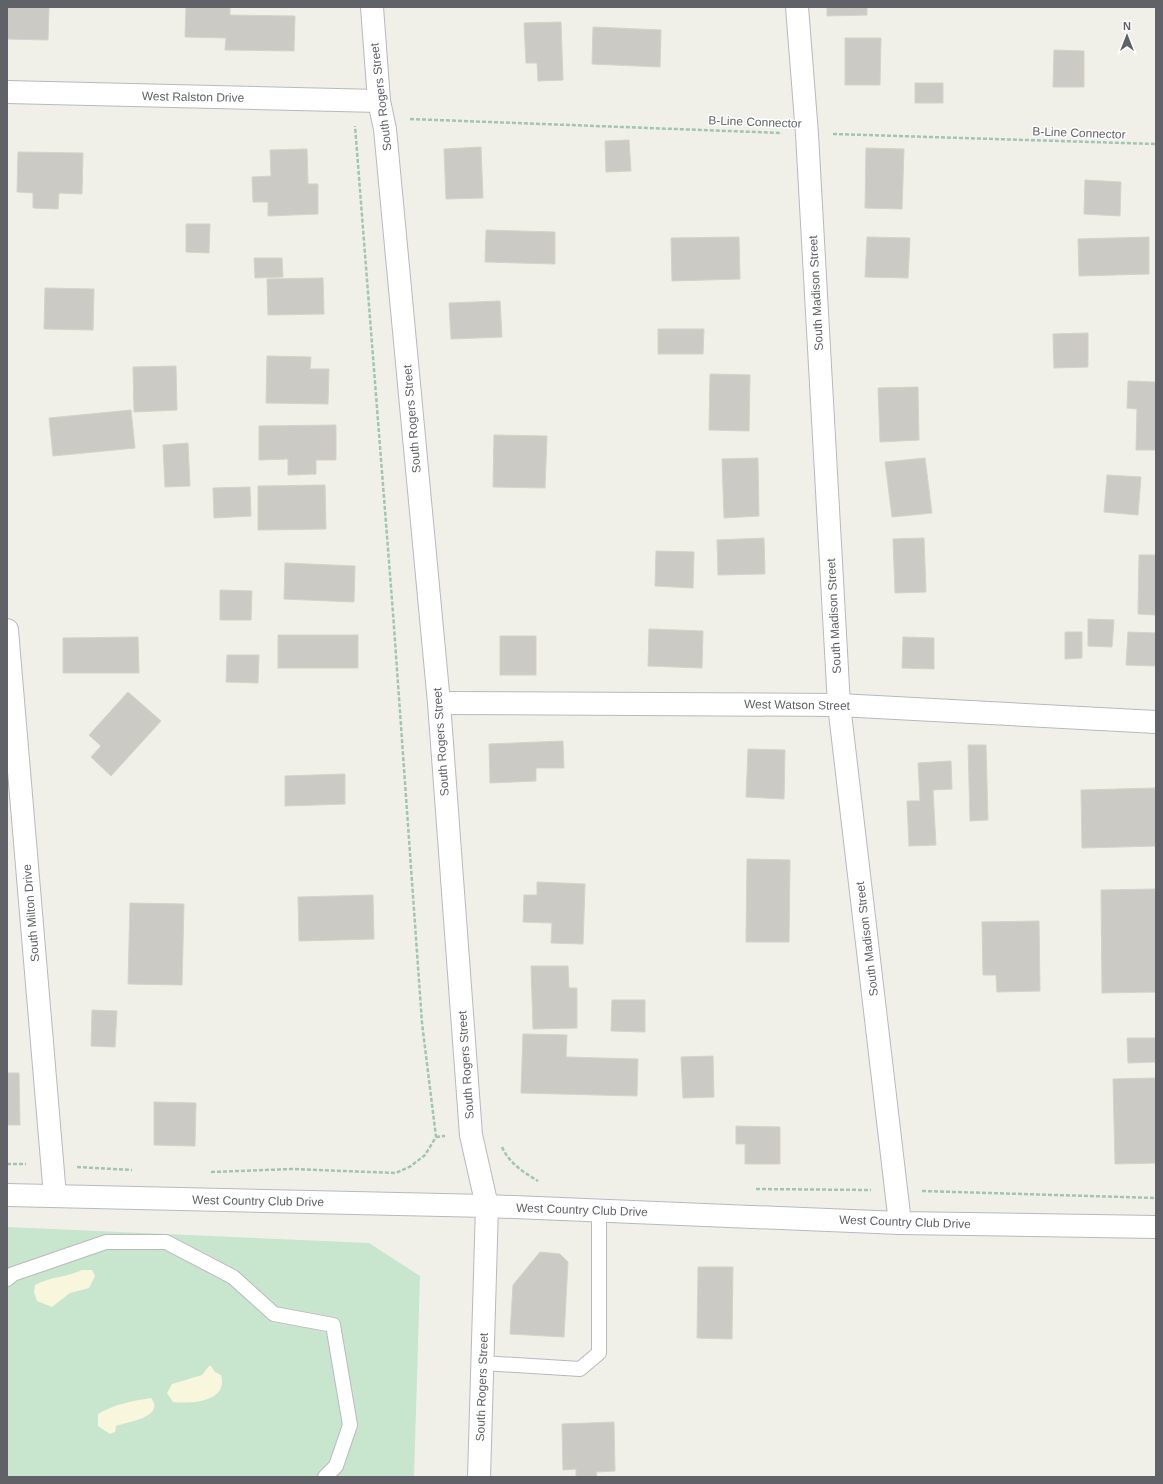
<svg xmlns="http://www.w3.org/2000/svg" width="1163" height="1484" font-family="Helvetica,sans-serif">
	<rect width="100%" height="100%" fill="#f0f0e9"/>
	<!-- green -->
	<path fill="#c8e5cd" d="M7 1227 369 1243 420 1276 414 1477H7Z"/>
	<!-- sand -->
	<g fill="#f8f6dc">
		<path d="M82 1270H92L95 1276 89 1288 70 1293 52 1307 37 1301 34 1292 35 1285C50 1277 67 1277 82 1270Z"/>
		<path d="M209 1366H211L215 1372 221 1375C229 1402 191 1404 173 1402L167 1393 172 1384 202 1375Z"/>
		<path d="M151 1398C166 1417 127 1422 116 1426L115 1432 110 1434 98 1426V1414C115 1404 132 1401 151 1398Z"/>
	</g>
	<!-- building -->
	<g fill="#cccac5" stroke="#d4d3c7">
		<path d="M7 7H49L48 40 7 39Z"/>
		<path d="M186 7H230V15L295 16 294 51 225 50 226 38 185 37Z"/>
		<path d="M827 7H867V15L827 16Z"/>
		<path d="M561 22 563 80 538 81 537 63H526L524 23Z"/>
		<path d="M593 27 661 30 660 67 592 64Z"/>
		<path d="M845 38H881L880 85H845Z"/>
		<path d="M1054 50 1084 51V87H1053Z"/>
		<rect x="915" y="83" width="28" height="20"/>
		<path d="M629 140 631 171 606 172 605 141Z"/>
		<path d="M481 147 483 198 446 199 444 149Z"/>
		<path d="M866 148 904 149 902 209 865 208Z"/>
		<path d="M307 149 308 184H318V214L268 216V202H253L252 177 271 176 270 150Z"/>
		<path d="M18 152 83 153 82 194 59 193 58 209 33 208V193L17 192Z"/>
		<path d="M1085 180 1121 182 1120 216 1084 214Z"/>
		<path d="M186 224H210L209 253 186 252Z"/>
		<path d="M486 230 555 232V264L485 262Z"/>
		<path d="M739 237 740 279 672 281 671 238Z"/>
		<path d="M867 237 910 238 908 278 865 277Z"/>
		<path d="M1149 237V274L1079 276 1078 239Z"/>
		<path d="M254 258H282L283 277 255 278Z"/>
		<path d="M323 278 324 314 268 315 267 279Z"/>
		<path d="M45 288 94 289 93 330 44 329Z"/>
		<path d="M500 301 502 337 451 339 449 303Z"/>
		<path d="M658 329H704L703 354H658Z"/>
		<path d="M1088 333V367L1054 368 1053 334Z"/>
		<path d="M267 356 311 357 310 369H329L328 404 266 403Z"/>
		<path d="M176 366 177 410 134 412 133 367Z"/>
		<path d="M710 374 750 375 749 431 709 430Z"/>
		<path d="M1128 381 1156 382V450H1136L1137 409 1127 408Z"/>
		<path d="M918 387 919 440 880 442 878 388Z"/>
		<path d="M131 410 135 448 53 456 49 418Z"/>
		<path d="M336 425V460H316V474L288 475V459L259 460V426Z"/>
		<path d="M494 435 547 436 545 488 493 487Z"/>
		<path d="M188 443 190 486 165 487 163 445Z"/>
		<path d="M758 458 759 516 724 518 722 459Z"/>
		<path d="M925 458 932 513 892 517 885 462Z"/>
		<path d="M1107 475 1141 477 1138 515 1104 512Z"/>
		<path d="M325 485 326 529 258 530V486Z"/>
		<path d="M250 487 251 516 214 518 213 488Z"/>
		<path d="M764 538 765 574 718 575 717 540Z"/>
		<path d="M924 538 926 592 895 593 893 539Z"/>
		<path d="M656 551 694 552 693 588 655 586Z"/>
		<path d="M1139 555H1156V615L1138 614Z"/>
		<path d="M285 563 355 566 354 602 284 599Z"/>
		<path d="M220 590 252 591 251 620H220Z"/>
		<path d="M1088 619 1114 620 1112 647 1088 646Z"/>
		<path d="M649 629 703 631 702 668 648 666Z"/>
		<path d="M1065 632H1082V658L1065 659Z"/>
		<path d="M1128 632 1156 633V666L1126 665Z"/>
		<rect x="278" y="635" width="80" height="33"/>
		<rect x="500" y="636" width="36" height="39"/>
		<path d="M138 637 139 673H63V638Z"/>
		<path d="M903 637 934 638V669L902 668Z"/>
		<path d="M227 655H259L258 683 226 682Z"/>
		<path d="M128 692 161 721 111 776 91 757 101 746 89 735Z"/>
		<path d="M563 741 564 768H536V781L490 783 489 744Z"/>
		<path d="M968 745H986L988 820 970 821Z"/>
		<path d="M748 749 785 750 784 799 746 797Z"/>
		<path d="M951 761 952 789 933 790 936 845 909 846 907 801H920L918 763Z"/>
		<path d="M345 774V804L285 806V776Z"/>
		<path d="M1156 788V846L1082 848 1081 790Z"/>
		<path d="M747 859 790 860 789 942H746Z"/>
		<path d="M537 882 585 884 583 944 551 943 552 923 523 922 524 895H537Z"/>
		<path d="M1156 889V992L1102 993 1101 890Z"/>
		<path d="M373 895 374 939 299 941 298 897Z"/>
		<path d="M130 903 184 904 182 985 128 984Z"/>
		<path d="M1039 921 1040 991 997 992 996 975H983L982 922Z"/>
		<path d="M531 966H568L569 988H577V1028L533 1029Z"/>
		<path d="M612 1000H645V1032L611 1031Z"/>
		<path d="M92 1010 117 1011 115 1047 91 1046Z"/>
		<path d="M523 1034 567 1035 566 1057 638 1059 637 1096 521 1093Z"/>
		<path d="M1127 1038H1156V1062L1128 1063Z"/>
		<path d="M713 1056 714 1097 683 1098 681 1057Z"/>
		<path d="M7 1073H19L20 1125H7Z"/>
		<path d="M1156 1078V1163L1115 1164 1113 1079Z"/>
		<path d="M154 1102 196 1103 195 1146 154 1145Z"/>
		<path d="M736 1126 780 1127V1164H745V1144H736Z"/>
		<path d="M540 1252 560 1254 568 1262 564 1337 510 1334 513 1285Z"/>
		<path d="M698 1267H733L732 1339 697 1338Z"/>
		<path d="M614 1422 615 1471 596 1472 597 1477H576V1469L563 1470 562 1424Z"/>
	</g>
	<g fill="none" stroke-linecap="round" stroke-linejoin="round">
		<!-- service casing -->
		<g stroke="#b8b9bd" stroke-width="16">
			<g id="service">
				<path d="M7 1279 13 1274 106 1242H166L233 1277 274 1314 333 1325 350 1425 336 1466 325 1477"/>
				<path d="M482 1363 580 1369 599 1353V1211"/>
			</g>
		</g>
		<!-- minor casing -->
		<g stroke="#b8b9bd" stroke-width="24">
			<g id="minor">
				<path d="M797 7 807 134 839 705 900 1223"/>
				<path d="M7 92 379 101"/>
				<path d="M7 630 55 1196"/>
				<path d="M439 703 839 705 1156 722"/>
			</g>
		</g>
		<!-- tertiary casing -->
		<g stroke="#b8b9bd" stroke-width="24">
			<path id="tertiary" d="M372 7 379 101 385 129 439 703 471 1135 487 1206 479 1477"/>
		</g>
		<!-- secondary casing -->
		<g stroke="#b7b9be" stroke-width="24">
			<path id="secondary" d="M7 1195 487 1206 900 1223 1156 1227"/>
		</g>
		<!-- path -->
		<g stroke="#a1c5b2" stroke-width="2.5" stroke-dasharray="4 2" stroke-linecap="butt">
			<path d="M410 119 782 133"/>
			<path d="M833 134 1156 144"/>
			<path d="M436 1137 445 1136"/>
			<path d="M502 1147C509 1163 523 1172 538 1181"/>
			<path d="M7 1164H26"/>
			<path d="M77 1167 132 1170"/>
			<path d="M211 1172 292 1169 396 1173 411 1166 425 1155 436 1137 422 1023 393 613 355 126"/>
			<path d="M756 1189 871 1190"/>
			<path d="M922 1191 1156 1198"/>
		</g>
		<!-- service -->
		<use href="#service" stroke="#fff" stroke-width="14"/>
		<!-- minor -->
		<use href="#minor" stroke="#fff" stroke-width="22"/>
		<!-- tertiary -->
		<use href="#tertiary" stroke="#fff" stroke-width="22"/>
		<!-- secondary -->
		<use href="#secondary" stroke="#fff" stroke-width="22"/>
	</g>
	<g text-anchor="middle" stroke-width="3" stroke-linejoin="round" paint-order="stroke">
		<!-- street labels -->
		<g font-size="12" fill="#606267" stroke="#fff">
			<text transform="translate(193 97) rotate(1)" y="4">West Ralston Drive</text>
			<text transform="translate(381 97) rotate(-97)" y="4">South Rogers Street</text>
			<text transform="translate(755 122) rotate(2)" y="4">B-Line Connector</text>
			<text transform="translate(1079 133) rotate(2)" y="4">B-Line Connector</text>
			<text transform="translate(816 293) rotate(-93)" y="4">South Madison Street</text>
			<text transform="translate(412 419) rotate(-95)" y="4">South Rogers Street</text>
			<text transform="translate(834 616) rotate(-93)" y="4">South Madison Street</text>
			<text transform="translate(797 705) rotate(1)" y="4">West Watson Street</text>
			<text transform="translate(441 742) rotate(-94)" y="4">South Rogers Street</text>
			<text transform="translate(31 913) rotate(-95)" y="4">South Milton Drive</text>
			<text transform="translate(867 939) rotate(-97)" y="4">South Madison Street</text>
			<text transform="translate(466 1065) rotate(-94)" y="4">South Rogers Street</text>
			<text transform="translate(258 1201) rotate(1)" y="4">West Country Club Drive</text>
			<text transform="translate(582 1210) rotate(2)" y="4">West Country Club Drive</text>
			<text transform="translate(905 1222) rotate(2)" y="4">West Country Club Drive</text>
			<text transform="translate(482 1387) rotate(-88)" y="4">South Rogers Street</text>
		</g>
	</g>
	<!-- border -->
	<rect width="1163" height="1484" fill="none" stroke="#606267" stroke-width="16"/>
	<!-- north arrow -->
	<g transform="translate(1127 36)" stroke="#ffffff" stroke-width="3" paint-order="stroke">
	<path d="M0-3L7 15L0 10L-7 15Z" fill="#606267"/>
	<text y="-6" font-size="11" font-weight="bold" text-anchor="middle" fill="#606267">N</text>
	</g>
</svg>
